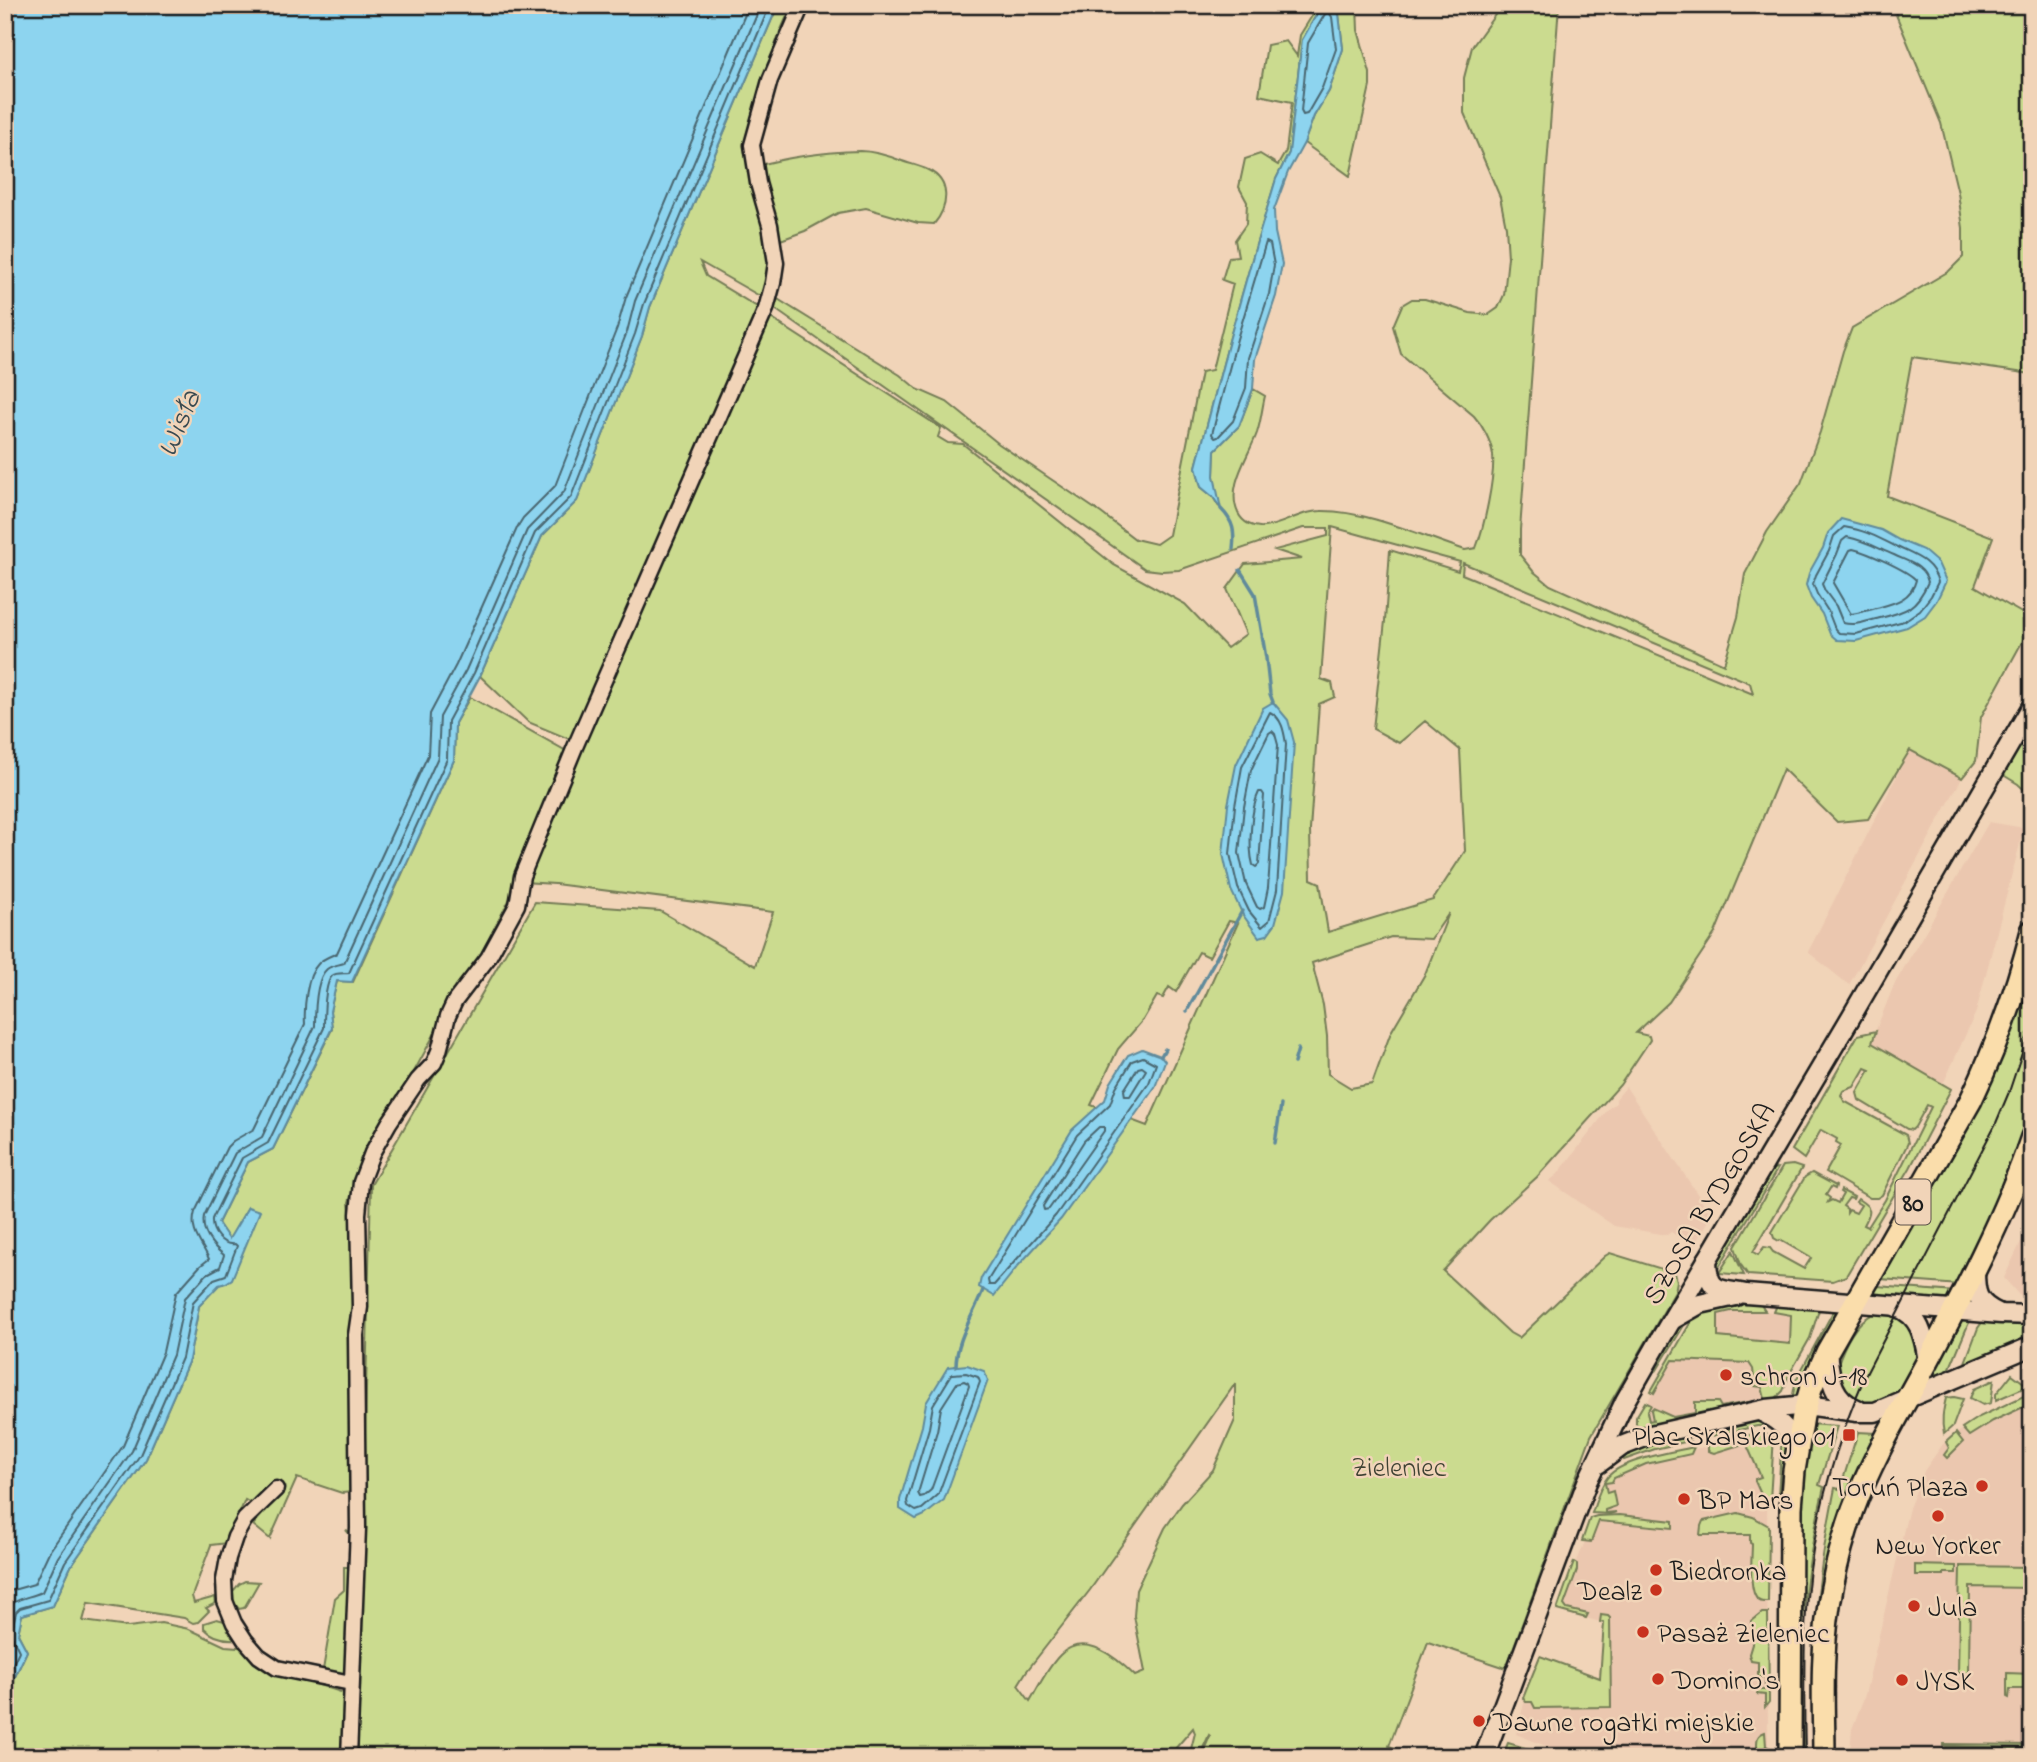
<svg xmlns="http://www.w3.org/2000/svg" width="2037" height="1762" font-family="'Indie Flower',sans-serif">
	<rect width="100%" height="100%" fill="#f1d4b8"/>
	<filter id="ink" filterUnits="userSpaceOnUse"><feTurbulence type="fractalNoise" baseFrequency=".0143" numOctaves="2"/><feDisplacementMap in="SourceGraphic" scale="14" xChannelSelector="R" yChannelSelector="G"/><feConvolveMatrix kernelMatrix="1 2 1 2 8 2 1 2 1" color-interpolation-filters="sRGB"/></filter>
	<g filter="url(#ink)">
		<!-- built -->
		<g fill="#ebc7af">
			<path d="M1910 750 1962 778 1849 985 1808 952Z"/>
			<path d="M1989 822 2024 828 1976 1012 1943 1084 1871 1042 1894 985Z"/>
			<path d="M1626 1087 1712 1216 1697 1240 1679 1237 1671 1232 1667 1235 1614 1226 1549 1181 1557 1175 1609 1108 1616 1103V1099Z"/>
			<path d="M2032 1218V1296L2019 1295 2004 1278Z"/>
			<path d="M1731 1311H1765L1791 1314 1790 1344 1718 1337V1314Z"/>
			<path d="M1682 1338 1770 1345 1769 1401 1636 1423Z"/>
			<path d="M2032 1392V1754L1850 1753 1852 1729 1865 1695 1909 1508 1924 1471 1943 1444 1957 1433 1995 1409Z"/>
			<path d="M1748 1436 1767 1454 1768 1757H1551V1748L1516 1734 1525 1700 1598 1698 1604 1623 1557 1610 1595 1517 1607 1481 1646 1461Z"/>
		</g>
		<!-- green -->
		<g fill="#cbdb8f" stroke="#747c56" stroke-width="2" fill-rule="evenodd">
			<path d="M778 5H792L779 34 759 93 748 134 753 167C787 157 825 152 860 151 873 151 889 156 902 161 910 164 920 166 928 170 951 181 949 206 934 224L918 223 866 208 838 213 805 231 775 242 768 293 900 375 917 389 947 402 999 444 1101 513 1135 539 1156 544 1169 535 1201 372 1212 370 1233 284 1222 280 1229 257 1238 256 1235 240 1246 224 1247 202 1239 187 1245 159 1260 154 1278 165 1286 151 1292 102 1259 95 1267 45 1286 41 1297 56 1300 35 1315 11 1314 5H1317L1318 12 1302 40 1289 153 1276 179 1256 245 1230 337 1196 467 1201 487 1213 497 1219 507 1214 476 1215 450 1239 426 1253 389 1265 396C1262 408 1261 421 1257 433 1248 458 1226 486 1238 513 1243 523 1253 528 1264 527 1284 525 1300 511 1321 511 1365 510 1422 536 1465 550L1476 548C1484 528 1495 477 1493 455 1491 441 1483 426 1474 416L1401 354 1393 326 1402 305 1412 299H1425L1470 313 1488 315 1498 308 1504 295 1508 257 1506 227 1500 197 1464 113V78L1472 47 1502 5H1559L1520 530V555L1533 571 1550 585 1724 664 1738 617 1745 574 1767 532 1801 483 1820 432 1843 351 1852 328 1949 271 1963 257V228L1958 193 1941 123 1892 5H2032V374L1912 357 1887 496 1993 537 1975 586 2032 619V624L1981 717 1976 761 1962 778 1910 750 1868 819 1837 822 1783 769 1715 933 1669 1002 1636 1033 1649 1036 1650 1040 1620 1085 1537 1177 1490 1220 1443 1271 1510 1333 1519 1338 1605 1256 1610 1253 1675 1273 1677 1281 1675 1292 1591 1436 1506 1668 1428 1642 1389 1746 1416 1757H1201L1210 1736 1209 1735 1199 1757H1189L1195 1733 1193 1728 1168 1757H357L371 1185 535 902 660 911 755 966 773 912 555 884 523 882 769 317 941 428 938 437 948 443 963 444 1114 565 1185 604 1227 648 1246 634 1227 589 1245 564 1302 559 1275 550 1328 536V528H1303L1179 570 1162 571 1145 569 772 307 768 293 758 295 700 262 706 276 762 310 574 737 569 739 528 722 480 676 542 536 577 501 642 336 650 307ZM1332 527 1460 562 1458 571 1390 550 1385 621 1373 729 1399 743 1425 721 1460 750 1465 851 1433 900 1328 932 1320 883 1311 879 1310 830 1319 704 1335 697 1332 683 1321 679ZM1463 563 1750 683 1753 694 1462 574ZM1449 913 1425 974 1391 1032 1372 1084 1351 1088 1328 1074 1327 1036 1323 1005 1312 963 1391 937 1431 939ZM1229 921 1238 923 1147 1126 1091 1105 1118 1049 1143 1020 1157 996 1163 998 1169 987 1176 992 1199 952 1209 957ZM1235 1384V1420L1213 1470 1182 1504 1165 1528 1136 1590 1134 1616 1145 1672 1135 1676C1116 1657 1085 1631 1060 1655 1047 1668 1039 1686 1030 1701L1018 1685 1026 1672 1090 1590Z"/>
			<path d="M1335 5H1357L1358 30 1370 73V86L1350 176 1304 143 1314 116 1329 91 1343 49 1339 14Z"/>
			<path d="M470 697 568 752 515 889 466 982 455 996 356 1179 349 1202 353 1245V1492L342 1493 297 1478 270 1539 253 1525 265 1511 245 1500 227 1543 211 1545 192 1596 194 1603 215 1597 216 1603 206 1608 209 1611 198 1622 193 1623 184 1618 88 1603 83 1621 128 1627 161 1623 189 1629 225 1646 250 1648 266 1668 347 1694 342 1757H5V1698L27 1651 18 1634 22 1615 53 1606 71 1566 146 1459 189 1360 199 1306 219 1284H223L248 1207 229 1240 218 1223 248 1162 273 1149 332 1029 330 1011 337 981 353 982 454 760 455 723Z"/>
			<path d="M2032 719V797L2018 784 2000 773Z"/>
			<path d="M2032 959V1118L2017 1162 1960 1285 1881 1279 1970 1125 1984 1095Z"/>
			<path d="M1876 1031 1872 1043 1951 1089 1910 1168 1846 1276 1833 1281 1748 1275 1741 1265 1735 1247 1783 1166 1793 1165 1802 1168 1753 1252 1758 1255 1764 1247 1770 1248 1773 1252 1804 1269 1811 1258 1780 1240 1779 1241 1774 1238 1772 1232 1805 1177 1812 1173 1836 1186 1835 1189 1831 1187 1826 1195 1830 1198 1828 1202 1832 1200 1838 1203 1843 1194 1840 1192 1841 1190 1854 1197 1853 1199 1849 1198 1843 1206 1847 1209V1213L1849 1210 1856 1213 1861 1205 1856 1202 1858 1199C1872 1208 1872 1210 1864 1225L1868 1227 1885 1200 1931 1107 1927 1105 1915 1127 1912 1130 1907 1129 1859 1100 1857 1093 1870 1070 1865 1068 1854 1087 1843 1091 1841 1095 1844 1101 1906 1135 1908 1143 1882 1195 1877 1198H1870L1826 1172 1841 1145 1836 1142 1837 1139 1821 1130 1804 1159 1792 1150 1858 1035Z"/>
			<path d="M1778 1168 1713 1277 1712 1265 1770 1169Z"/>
			<path d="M1733 1251 1744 1275 1719 1273Z"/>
			<path d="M1877 1286 1956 1292 1950 1304 1870 1298Z"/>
			<path d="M1729 1301 1759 1302 1765 1311H1731L1718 1314V1337L1790 1344 1791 1315 1774 1312 1777 1305 1820 1307 1810 1338 1789 1375 1783 1391 1776 1398V1401L1645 1430 1636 1424V1417L1645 1402 1651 1405 1647 1412 1649 1421 1653 1420 1651 1410 1653 1408 1673 1417 1695 1413V1402H1718L1721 1407 1765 1399 1762 1387 1755 1386 1753 1369 1749 1363 1673 1360 1654 1393 1651 1391 1696 1313Z"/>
			<path d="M1835 1308H1843L1801 1398 1792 1399 1796 1380Z"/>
			<path d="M1876 1313H1893L1913 1327 1918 1352 1915 1361 1897 1393 1883 1403 1863 1404 1843 1392 1837 1366C1844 1346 1855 1320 1876 1313Z"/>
			<path d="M1689 1317 1657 1370 1655 1362 1670 1336Z"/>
			<path d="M1959 1319 1970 1320 1947 1375 1925 1383Z"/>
			<path d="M1983 1321 2032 1322V1339L1963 1368 1978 1328Z"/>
			<path d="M2012 1374 2028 1386 1996 1400V1394Z"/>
			<path d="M1994 1380 1991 1403 1983 1405 1970 1398 1974 1389Z"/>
			<path d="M2032 1392V1403L1993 1421 1969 1436 1962 1428 1977 1418Z"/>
			<path d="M1954 1397 1963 1399 1953 1426 1944 1434C1941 1421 1943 1411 1946 1398Z"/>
			<path d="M1758 1418 1770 1426H1757L1707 1437 1711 1433 1748 1424Z"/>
			<path d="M1809 1424 1837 1426 1819 1485 1824 1487C1815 1526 1808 1565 1804 1605 1800 1655 1803 1706 1803 1757H1797L1796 1543Z"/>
			<path d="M1858 1432 1876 1433 1854 1478 1841 1510 1814 1657C1815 1599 1824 1544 1835 1488L1840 1489Z"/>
			<path d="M1757 1433 1774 1436 1770 1500 1763 1499 1755 1481V1479L1761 1477 1746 1443 1714 1453 1708 1451V1444Z"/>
			<path d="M1956 1433 1963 1442 1947 1458 1944 1455 1949 1448 1946 1442Z"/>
			<path d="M1677 1435 1689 1441 1655 1449 1624 1460 1621 1455Z"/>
			<path d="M1782 1435 1789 1449 1781 1476 1778 1496Z"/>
			<path d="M1694 1447 1691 1454 1646 1464 1614 1478 1612 1482 1605 1483 1607 1493 1613 1491 1616 1506 1605 1510V1513L1616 1512 1610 1514 1592 1513C1596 1502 1599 1488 1607 1478 1619 1460 1672 1452 1694 1447Z"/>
			<path d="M1738 1513 1753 1517 1769 1526 1768 1602C1764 1602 1761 1603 1758 1600 1748 1591 1752 1556 1752 1544L1750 1543V1535H1700L1701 1526 1703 1521Z"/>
			<path d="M1620 1515 1673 1521V1528L1599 1521 1591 1542 1582 1541 1590 1518 1597 1516Z"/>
			<path d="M346 1530 351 1532 355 1538 348 1680 323 1670 335 1598 344 1590V1567H350L352 1537Z"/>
			<path d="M1574 1562 1577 1564V1570L1564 1605 1567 1609 1588 1614 1586 1618 1557 1610Z"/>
			<path d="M1915 1565 1956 1566V1573H1944V1575H1915Z"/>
			<path d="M1960 1566 2032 1567V1588L1970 1587 1969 1673H1958Z"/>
			<path d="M245 1581 259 1582 244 1608 239 1609 234 1603 233 1591 239 1584Z"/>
			<path d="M1762 1613H1768L1769 1702 1765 1707V1695L1757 1694V1690H1765V1677H1758V1662L1751 1661 1749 1654 1752 1644V1621Z"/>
			<path d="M1601 1615 1608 1616 1610 1618 1611 1707 1535 1708 1532 1702H1526L1523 1698 1540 1656 1600 1678 1604 1623 1600 1622Z"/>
			<path d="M217 1619 228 1622 237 1639C224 1640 213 1638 204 1628V1623Z"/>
			<path d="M2007 1673 2032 1674V1689H2010L2009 1698 2007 1697Z"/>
			<path d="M1765 1732 1766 1746 1772 1749V1757H1765V1749H1757C1757 1740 1756 1735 1765 1732Z"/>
			<path d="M1508 1743 1529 1749 1533 1757H1502Z"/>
			<path d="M1943 1744 2032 1745V1748L1943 1746Z"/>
			<path d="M1949 1747 2032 1750V1756L1972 1755 1967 1756H1976L1946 1757 1950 1755 1943 1754 1941 1750Z"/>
			<path d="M1939 1753 1942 1757H1848Z"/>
		</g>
		<!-- water -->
		<g fill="#8dd4ef" stroke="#608a9b" stroke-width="2">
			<path d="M5 5H778L650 307 642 336 577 501 542 536 480 676 455 723 454 760 352 982 337 981 330 1011 332 1028 273 1149 248 1162 218 1223 229 1239 248 1207 260 1211 232 1279 226 1283 219 1285 199 1306 189 1360 146 1459 71 1566 53 1606 22 1615 18 1634 27 1651 5 1698Z"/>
			<path d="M1317 5H1335L1339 14 1343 49 1329 91 1314 116 1304 143 1288 172 1274 210 1275 232 1282 264 1276 296 1255 359 1253 389 1239 426 1215 450 1214 476 1221 509 1213 497 1201 487 1196 467 1230 337 1256 245 1276 179 1289 153 1302 40 1318 12Z"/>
			<path d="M1841 519 1881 530 1899 540 1923 550 1938 563 1946 581 1937 600 1925 616 1907 627 1856 641 1837 640 1830 634 1822 614 1811 598 1806 585 1809 573 1823 548 1828 533Z"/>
			<path d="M1273 702 1288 720 1294 742 1284 891 1275 924 1267 935 1259 937 1243 915 1231 890 1223 854 1228 805 1236 765 1263 708Z"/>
			<path d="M1142 1049 1161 1056 1165 1061 1155 1087 1061 1219 1018 1266 994 1296 979 1287 981 1278 1072 1130 1105 1100 1110 1084 1128 1055Z"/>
			<path d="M967 1365 984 1371 988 1380 944 1500 925 1515 916 1519 900 1509V1500L922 1426 926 1403 948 1367Z"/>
		</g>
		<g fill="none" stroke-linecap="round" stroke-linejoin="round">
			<!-- shore -->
			<g stroke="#496670" stroke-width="2">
				<path d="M1329 12 1332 17 1336 49 1322 88 1307 114 1303 115 1301 111 1308 43 1325 14Z"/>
				<path d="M1266 242 1270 244 1274 265 1269 294 1248 358 1246 388 1233 421 1218 437 1215 438 1212 434 1237 339Z"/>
				<path d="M1844 527C1868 531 1876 537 1897 547 1915 556 1932 560 1938 582L1931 596 1920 610 1904 621 1856 634 1839 633 1835 629 1828 611 1817 594 1813 584 1816 575 1829 551 1834 536Z"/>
				<path d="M1847 537C1867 541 1877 548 1894 555 1908 562 1924 565 1928 582 1916 610 1904 612 1876 619 1864 622 1855 626 1843 623L1836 606 1825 591 1822 584 1837 554 1842 541Z"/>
				<path d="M1853 549C1866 552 1907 570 1916 580 1911 601 1891 604 1873 609 1865 611 1858 613 1851 614L1833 583 1850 550Z"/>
				<path d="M1270 712C1282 718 1284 731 1286 744L1277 890 1269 921 1262 927 1249 911 1238 888 1230 854 1235 806 1242 767Z"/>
				<path d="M1272 731 1275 734 1278 745 1268 888 1264 907 1260 909 1257 907 1246 884 1239 853 1244 807 1251 770 1269 733Z"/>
				<path d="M1259 792H1262L1264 795 1259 864 1256 867 1253 865C1248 847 1251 808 1259 792Z"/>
				<path d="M1143 1057 1156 1064 1149 1083 1056 1215 994 1285H989L988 1280 1077 1135 1110 1104 1116 1087 1132 1061Z"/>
				<path d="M1142 1067 1146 1070 1130 1096H1125L1124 1090 1138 1068Z"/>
				<path d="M1099 1127H1104V1131L1049 1209 1044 1210 1043 1206 1084 1141Z"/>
				<path d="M966 1373 978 1377 980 1382 938 1495 922 1509 916 1511 908 1506 907 1501 929 1428 933 1405 952 1374Z"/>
				<path d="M964 1381 968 1383 969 1386 931 1490 924 1496 920 1497 918 1493 937 1431 941 1408 957 1383Z"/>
				<path d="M5 1595 13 1590 34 1584 49 1552 123 1446 163 1352 176 1293 200 1266 209 1259C202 1243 189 1232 195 1212L227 1147 233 1141 254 1129 305 1024C304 1008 306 976 318 964 323 958 331 956 337 953L428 755 430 714 456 665 518 526 523 518 555 486 617 328 626 297 749 5"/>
				<path d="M5 1618C11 1596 24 1600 42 1592L58 1557 132 1451 173 1355 185 1298 207 1274 220 1267 224 1255C212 1246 201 1232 204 1216L235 1153 262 1137 315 1026C315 1012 316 978 327 969 332 965 339 965 344 963L438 757 440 717 466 670 527 530 564 492 627 332 635 301 761 5"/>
				<path d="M5 1681 19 1651 11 1634 16 1612 20 1608 48 1600 65 1562 140 1455 182 1358 193 1302 214 1279 226 1275 237 1246 235 1244C222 1246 211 1232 212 1219L242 1158 268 1143 324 1028C324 1017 324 984 332 976 336 972 345 974 349 973L447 759 448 721 474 673 535 533 571 497 635 334 644 304 770 5"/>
			</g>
			<!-- stream -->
			<g stroke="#608a9b" stroke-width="3.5">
				<path d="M1221 509C1234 522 1235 532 1233 549"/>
				<path d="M1240 570 1255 594 1266 658 1270 694 1273 702"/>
				<path d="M1187 1011 1242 911"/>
				<path d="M1161 1056 1165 1049"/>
				<path d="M1294 1063 1298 1049"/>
				<path d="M1275 1143 1281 1105"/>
				<path d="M956 1366C956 1340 974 1314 983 1290"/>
			</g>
			<!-- minor casing -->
			<g stroke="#1c1c1c" stroke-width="19">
				<g id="minor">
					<path d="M276 1489 245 1519 235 1537 228 1558 224 1580 225 1601 234 1623 245 1640 259 1656 277 1668 351 1683"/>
					<path d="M349 1757 358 1528 356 1335 360 1307 358 1214 361 1182 372 1153 389 1123 418 1080 434 1063 439 1051 448 1016 455 1001 488 958 517 905 522 876 575 747 766 309 773 283 776 263 770 225 758 183 752 145 770 80 802 5"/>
				</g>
			</g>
			<!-- tertiary casing -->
			<g stroke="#1c1c1c" stroke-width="23">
				<g id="tertiary">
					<path d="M1707 1260C1708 1293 1719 1289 1746 1294L2001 1314 2032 1315"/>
					<path d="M1975 1270C1975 1292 1976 1303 1998 1313"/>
					<path d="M1897 1307C1921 1316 1924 1338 1928 1361"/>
					<path d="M1672 1320 1700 1304 1736 1296"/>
					<path d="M1827 1352C1830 1376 1831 1399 1857 1409"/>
					<path d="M1760 1411C1777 1419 1788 1428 1797 1446"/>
					<path d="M1598 1464 1622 1446 1650 1435 1766 1409 1806 1405 1857 1412H1875L2032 1346"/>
					<path d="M1484 1757 1587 1482 1625 1401 1661 1338 1851 1017 2032 706"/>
				</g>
			</g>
			<!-- primary casing -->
			<g stroke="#1c1c1c" stroke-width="26">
				<g id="primary">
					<path d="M1790 1757 1791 1508 1794 1471 1803 1416 1811 1388 1827 1352 1971 1100C1998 1043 2017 991 2032 931"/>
					<path d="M1824 1757C1824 1723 1822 1689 1824 1656 1826 1607 1837 1556 1853 1510 1871 1461 1899 1414 1924 1368 1964 1293 2004 1218 2032 1137"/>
				</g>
			</g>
			<!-- minor -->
			<use href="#minor" stroke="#f1d4b8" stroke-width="14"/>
			<!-- tertiary -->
			<use href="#tertiary" stroke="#f1d4b8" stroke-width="18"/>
			<!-- primary -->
			<use href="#primary" stroke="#faddab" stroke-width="21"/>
			<!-- tram -->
			<path stroke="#1c1c1c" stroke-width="2" d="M1805 1757C1804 1714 1804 1671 1805 1629 1808 1541 1831 1455 1865 1376L1996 1123 2009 1092 2032 1023"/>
		</g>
	</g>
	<!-- markers -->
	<g fill="#c8321e" stroke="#f1d4b8" stroke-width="2.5">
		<circle cx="1726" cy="1375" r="7"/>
		<rect x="1842" y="1428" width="14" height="14" rx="3.5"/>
		<circle cx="1982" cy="1486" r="7"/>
		<circle cx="1684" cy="1499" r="7"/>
		<circle cx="1938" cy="1516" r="7"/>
		<circle cx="1656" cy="1570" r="7"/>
		<circle cx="1656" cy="1590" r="7"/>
		<circle cx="1914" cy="1606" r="7"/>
		<circle cx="1643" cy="1632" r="7"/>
		<circle cx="1658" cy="1679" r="7"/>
		<circle cx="1902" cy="1680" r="7"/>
		<circle cx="1479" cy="1721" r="7"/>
	</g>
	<g text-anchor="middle" stroke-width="5" stroke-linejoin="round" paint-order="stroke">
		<!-- shield labels -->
		<rect fill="#f1d4b8" stroke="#5c534b" stroke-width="2" x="1895.5" y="1179.5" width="35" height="45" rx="5"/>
		<g font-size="26" font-weight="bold" fill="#1c1c1c">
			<text x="1913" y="1211">80</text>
		</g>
		<!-- street labels -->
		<g font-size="28" fill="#1c1c1c" stroke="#f1d4b8">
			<text transform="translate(1708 1203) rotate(-59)" y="10">SZOSA BYDGOSKA</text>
		</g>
		<!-- poi labels -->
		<g font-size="28" fill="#1c1c1c" stroke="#f1d4b8" text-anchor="start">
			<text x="1740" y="1385">schron J-18</text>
			<text x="1835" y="1445" text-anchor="end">Plac Skalskiego 01</text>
			<text x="1968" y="1496" text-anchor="end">Toruń Plaza</text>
			<text x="1698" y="1509">BP Mars</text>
			<text x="1938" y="1554" text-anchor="middle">New Yorker</text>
			<text x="1670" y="1580">Biedronka</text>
			<text x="1642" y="1600" text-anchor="end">Dealz</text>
			<text x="1928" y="1616">Jula</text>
			<text x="1657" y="1642">Pasaż Zieleniec</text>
			<text x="1672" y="1689">Domino's</text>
			<text x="1916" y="1690">JYSK</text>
			<text x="1493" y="1731">Dawne rogatki miejskie</text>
		</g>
		<!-- park labels -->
		<g font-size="28" fill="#3f4233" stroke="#f1d4b8">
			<text x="1399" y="1476">Zieleniec</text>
		</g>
		<!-- water labels -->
		<g font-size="30" font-style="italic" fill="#384a51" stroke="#f1d4b8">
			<text transform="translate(178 423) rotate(-67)" y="10">Wisła</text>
		</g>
	</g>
	<!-- margin -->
	<rect width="2037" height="1762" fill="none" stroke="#f1d4b8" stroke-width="28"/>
	<rect x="14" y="14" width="2009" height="1734" fill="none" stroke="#1c1c1c" stroke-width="2.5" filter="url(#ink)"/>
</svg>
